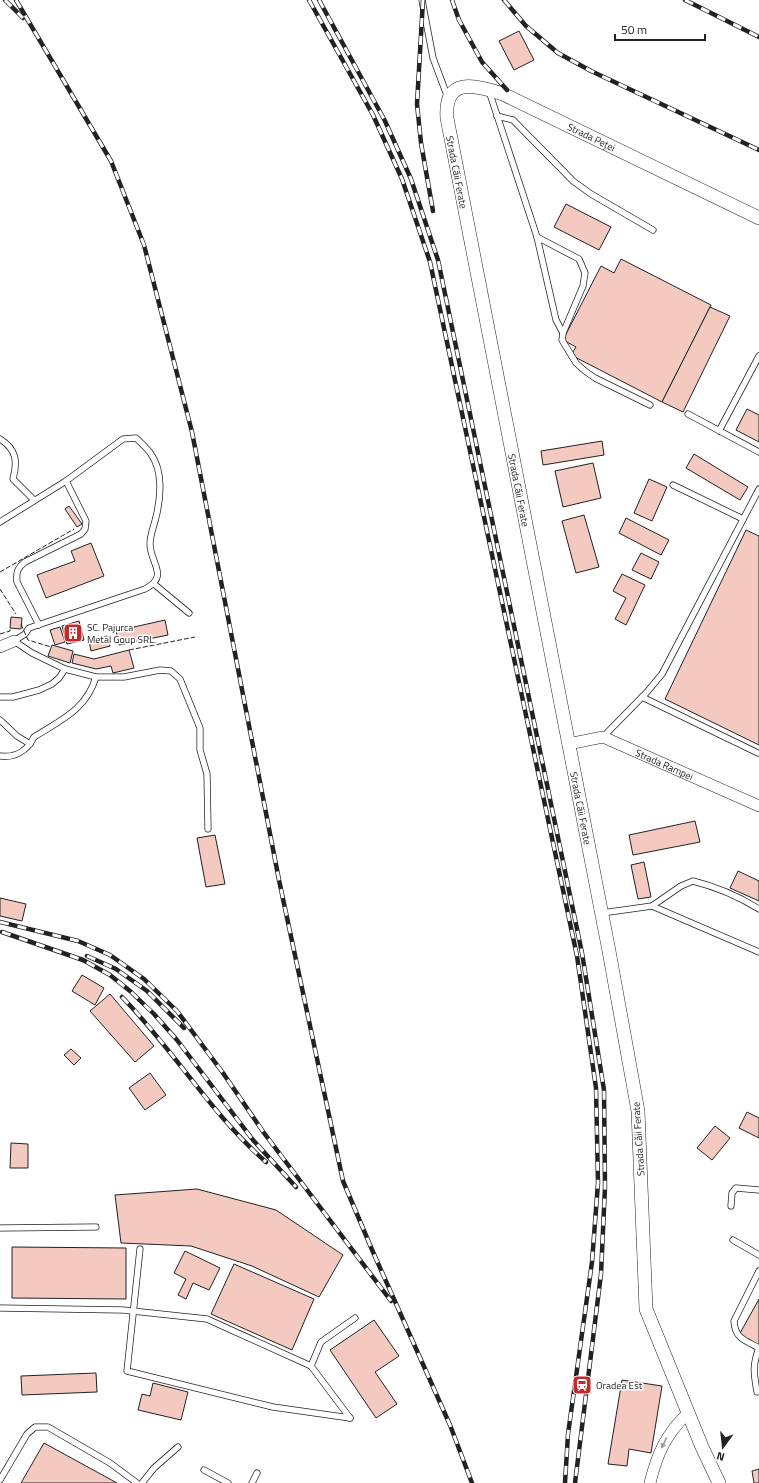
<svg xmlns="http://www.w3.org/2000/svg" width="759" height="1483" font-family="'Titillium Web',sans-serif">
	<rect width="100%" height="100%" fill="#fff"/>
	<!-- building -->
	<g fill="#f3c9c0" stroke="#222">
		<path d="M519 31 534 60 514 70 499 41Z"/>
		<path d="M566 204 611 227 599 250 554 227Z"/>
		<path d="M621 259 711 305 662 402 571 355 576 347 563 340 601 266 614 273Z"/>
		<path d="M710 307 730 316 683 412 662 402Z"/>
		<path d="M747 409 759 415V442L736 430Z"/>
		<path d="M602 441 604 455 543 465 541 451Z"/>
		<path d="M694 454 748 487 740 500 686 468Z"/>
		<path d="M593 463 601 498 563 507 555 471Z"/>
		<path d="M649 479 667 487 652 521 634 513Z"/>
		<path d="M69 506 82 524 77 527 65 509Z"/>
		<path d="M584 515 599 567 576 573 562 521Z"/>
		<path d="M626 518 669 540 661 555 619 533Z"/>
		<path d="M746 530 759 536V745L665 699Z"/>
		<path d="M91 543 104 576 46 598 37 575 75 561 71 551Z"/>
		<path d="M641 553 659 562 651 579 632 570Z"/>
		<path d="M622 574 645 585 626 625 615 619 626 598 613 591Z"/>
		<path d="M11 617 22 618 21 629 10 628Z"/>
		<path d="M165 620 168 635 119 645 116 631Z"/>
		<path d="M79 621 84 640 67 644 62 626Z"/>
		<path d="M60 627 65 642 55 645 50 630Z"/>
		<path d="M107 636 110 646 91 651 89 641Z"/>
		<path d="M52 645 73 651 70 663 48 656Z"/>
		<path d="M129 650 134 668 113 673 111 666 96 669 72 663 74 654 94 659Z"/>
		<path d="M695 821 700 842 633 855 629 835Z"/>
		<path d="M215 835 225 884 206 887 197 838Z"/>
		<path d="M644 862 651 897 638 899 631 865Z"/>
		<path d="M738 871 759 881V901L730 888Z"/>
		<path d="M0 898 26 904 22 921 0 916Z"/>
		<path d="M82 975 104 988 95 1005 72 991Z"/>
		<path d="M110 994 154 1046 135 1062 90 1011Z"/>
		<path d="M71 1049 81 1058 74 1065 64 1055Z"/>
		<path d="M150 1073 166 1095 145 1110 129 1088Z"/>
		<path d="M747 1112 759 1118V1138L739 1128Z"/>
		<path d="M715 1126 730 1138 712 1160 697 1148Z"/>
		<path d="M11 1143 28 1144V1168H10Z"/>
		<path d="M197 1189 276 1210 343 1255 319 1297 252 1266 191 1246 121 1243 115 1195Z"/>
		<path d="M12 1247 126 1248V1299L12 1298Z"/>
		<path d="M185 1251 220 1268 209 1290 193 1283 186 1299 178 1295 186 1279 174 1273Z"/>
		<path d="M234 1264 314 1299 292 1350 211 1314Z"/>
		<path d="M759 1299V1347L739 1335Z"/>
		<path d="M374 1320 399 1356 375 1372 397 1404 376 1418 330 1350Z"/>
		<path d="M96 1373 97 1392 22 1395 21 1376Z"/>
		<path d="M622 1380 662 1386 651 1453 629 1449 627 1466 608 1464Z"/>
		<path d="M153 1383 188 1392 181 1420 138 1410 142 1394 150 1396Z"/>
		<path d="M44 1443 117 1483H21Z"/>
		<path d="M759 1469V1483H754L752 1471Z"/>
	</g>
	<g fill="none" stroke-linecap="round" stroke-linejoin="round">
		<!-- service casing -->
		<g stroke="#222" stroke-width="7">
			<g id="service">
				<path d="M422 0 433 58 448 98"/>
				<path d="M489 91 537 237 556 320 563 333 562 340 576 363 585 371 595 378 650 405"/>
				<path d="M497 116 513 120 573 181 591 194 653 230"/>
				<path d="M537 237 579 259 585 273 583 286 563 333"/>
				<path d="M688 414 759 452"/>
				<path d="M719 431 759 356"/>
				<path d="M0 439C16 449 18 461 13 479L34 500"/>
				<path d="M66 481 123 439 136 438C141 443 147 448 151 454 163 471 161 497 156 517 154 526 150 535 150 544 150 563 170 576 145 589L29 628 25 634 14 641 32 653 65 669 96 677H124L160 670 171 671 180 679 200 728V750L207 774 208 829"/>
				<path d="M673 485 743 519"/>
				<path d="M0 522 66 481 86 521 85 529 81 534 25 562C17 568 16 573 17 582L39 625"/>
				<path d="M154 584 189 613"/>
				<path d="M0 697H13L39 690 52 684 59 678 65 669"/>
				<path d="M642 697 758 753"/>
				<path d="M0 720 17 736 30 744"/>
				<path d="M603 737 647 692 662 674 759 489"/>
				<path d="M0 756C15 758 27 751 34 737 61 720 86 710 96 677"/>
				<path d="M652 906 759 952"/>
				<path d="M602 913 652 906 681 886 693 881C717 887 738 896 759 909"/>
				<path d="M731 1206 732 1193 736 1188 759 1190"/>
				<path d="M0 1228 96 1227"/>
				<path d="M733 1240 759 1255"/>
				<path d="M140 1249 127 1371 273 1407 350 1418"/>
				<path d="M759 1271 734 1321C735 1339 745 1340 759 1348"/>
				<path d="M0 1308 123 1310 207 1319 311 1366 350 1418"/>
				<path d="M311 1366 321 1342 355 1318"/>
				<path d="M757 1392C754 1374 752 1366 759 1348"/>
				<path d="M204 1470 228 1483"/>
				<path d="M0 1480 27 1434 35 1427H48L110 1463 137 1483"/>
				<path d="M142 1483 154 1468 178 1447"/>
				<path d="M252 1483 257 1473"/>
			</g>
		</g>
		<!-- minor casing -->
		<g stroke="#222" stroke-width="12">
			<g id="minor">
				<path d="M0 647 14 641"/>
				<path id="s1" d="M568 744 603 737 759 806"/>
				<path d="M650 1483C657 1454 666 1434 688 1413"/>
			</g>
		</g>
		<!-- tertiary casing -->
		<g stroke="#222" stroke-width="14">
			<g id="tertiary">
				<path id="s2" d="M719 1483 702 1447 646 1309 638 1111 609 951 447 118C444 76 476 85 503 94L759 218"/>
			</g>
		</g>
		<!-- service -->
		<use href="#service" stroke="#fff" stroke-width="5.5"/>
		<!-- minor -->
		<use href="#minor" stroke="#fff" stroke-width="11"/>
		<!-- tertiary -->
		<use href="#tertiary" stroke="#fff" stroke-width="13"/>
		<!-- rail casing -->
		<g stroke="#222" stroke-width="4.5">
			<g id="rail">
				<path d="M5 0 23 18"/>
				<path d="M16 0 111 161 144 245 192 432 279 880 343 1181 373 1252 450 1425 472 1483"/>
				<path d="M309 0 373 115 402 179 430 262 577 956 596 1088 598 1183 592 1262 568 1434 565 1483"/>
				<path d="M319 0 385 121 411 179 438 260 582 953 604 1090 605 1187 601 1274 575 1483"/>
				<path d="M423 0 417 104 421 143 433 211"/>
				<path d="M452 0 459 20 482 62 507 90"/>
				<path d="M504 0 526 26 558 53 591 71 759 150"/>
				<path d="M685 0 759 37"/>
				<path d="M0 922 78 941 110 955 144 979 177 1011 223 1073 264 1133 391 1301"/>
				<path d="M2 932 83 960 110 975 130 991 154 1014 177 1040 253 1140 296 1187"/>
				<path d="M87 956 116 969 147 991 184 1028"/>
				<path d="M122 997C173 1049 211 1114 266 1162"/>
			</g>
		</g>
		<!-- rail -->
		<use href="#rail" stroke="#fff" stroke-width="3" stroke-dasharray="9" stroke-linecap="butt"/>
		<!-- fence -->
		<g stroke="#222" stroke-width="1" stroke-dasharray="5 2" stroke-linecap="butt">
			<path d="M0 572 74 529"/>
			<path d="M0 589 16 614"/>
			<path d="M21 624 28 640 51 647"/>
			<path d="M0 634 10 631V628"/>
			<path d="M129 650 195 637"/>
		</g>
	</g>
	<!-- one-way arrows -->
	<defs><path id="oneway-solid" d="M-6-.8H1V-3.2L6.5 0L1 3.2V.8H-6Z"/></defs>
	<use fill="#9c9c9c" href="#oneway-solid" transform="translate(664 1443) rotate(116)"/>
	<!-- icons -->
	<defs>
		<g id="building-square" transform="scale(1)"><rect x="-9" y="-9" width="18" height="18" rx="4" fill="#c62828" stroke="#fff"/><path d="M-4-6H4V6H1V3H-1V6H-4ZM-2.5-4.3h1.7v1.8h-1.7ZM.8-4.3h1.7v1.8H.8ZM-2.5-1h1.7V.8h-1.7ZM.8-1h1.7V.8H.8Z" fill="#fff"/></g>
		<g id="station-square" transform="scale(1)"><rect x="-9" y="-9" width="18" height="18" rx="4" fill="#c62828" stroke="#fff"/><path d="M-3-6H3Q5-6 5-4V2Q5 4 3 4L4.5 6H3L1.5 4h-3L-3 6H-4.5L-3 4Q-5 4-5 2V-4Q-5-6-3-6ZM-3.5-4v3h7v-3ZM-3.5 1v1.5H-2V1ZM2 1v1.5H3.5V1Z" fill="#fff"/></g>
	</defs>
	<g fill-rule="evenodd">
		<use href="#building-square" x="73" y="633"/>
		<use href="#station-square" x="582" y="1385"/>
	</g>
	<g text-anchor="middle" stroke-width="3" stroke-linejoin="round" paint-order="stroke">
		<!-- street labels -->
		<g font-size="10" fill="#222" stroke="#fff">
			<text dy="4" stroke="none"><textPath href="#s2" startOffset="1576">Strada Peței</textPath></text>
			<text transform="translate(457 172) rotate(79)" y="4">Strada Căii Ferate</text>
			<text transform="translate(519 490) rotate(79)" y="4">Strada Căii Ferate</text>
			<text dy="4" stroke="none"><textPath href="#s1" startOffset="103">Strada Rampei</textPath></text>
			<text transform="translate(581 808) rotate(79)" y="4">Strada Căii Ferate</text>
			<text transform="translate(638 1139) rotate(-94)" y="4">Strada Căii Ferate</text>
		</g>
		<!-- poi labels -->
		<g font-size="10" fill="#222" stroke="#fff" text-anchor="start">
			<text x="87" y="631">SC. Pajurca<tspan x="87" dy="12">Metal Goup SRL.</tspan></text>
			<text x="596" y="1389">Oradea Est</text>
		</g>
	</g>
	<!-- north arrow -->
	<g transform="translate(723 1447) rotate(195)" stroke="#ffffff" stroke-width="3" paint-order="stroke">
	<path d="M0-3L7 15L0 10L-7 15Z" fill="#222222"/>
	<text y="-6" font-size="11" font-weight="bold" text-anchor="middle" fill="#222222">N</text>
	</g>
	<!-- scale -->
	<path d="M615 34v6h90v-6" fill="none" stroke="#222222" stroke-width="2"/>
	<text x="621" y="34" font-size="12" fill="#222222" stroke="#ffffff" stroke-width="3" paint-order="stroke">50 m</text>
</svg>
